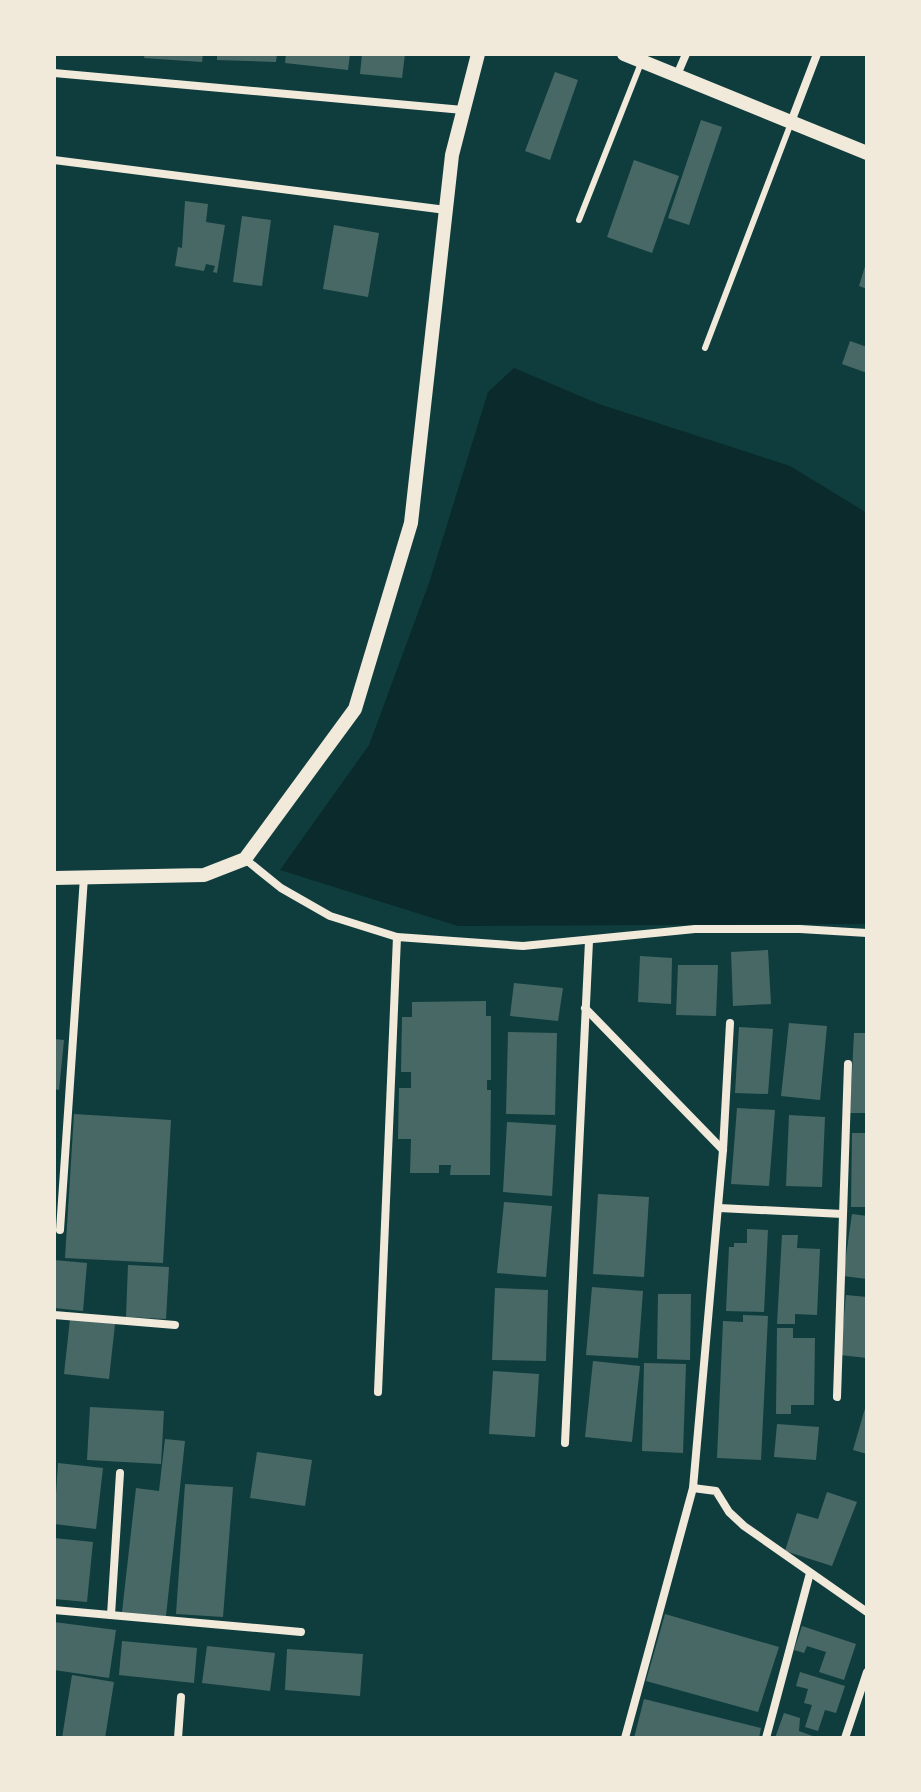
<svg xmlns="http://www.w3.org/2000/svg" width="921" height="1792" font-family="Arial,sans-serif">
	<rect width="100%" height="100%" fill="#0f3d3e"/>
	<!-- water -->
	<path fill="#0a2a2b" d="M514 368 599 404 790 466 867 513V924L458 926 280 870 369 745 429 583 488 392Z"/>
	<!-- building -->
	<g fill="#486865">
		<path d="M145 54H203L202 62 144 58Z"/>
		<path d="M217 54H277L276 62 217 60Z"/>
		<path d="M286 54H350L348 70 285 63Z"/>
		<path d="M362 54H405L402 78 360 74Z"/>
		<path d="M555 72 578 80 550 160 525 151Z"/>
		<path d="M701 120 722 127 689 225 668 218Z"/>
		<path d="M634 160 679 176 652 253 607 237Z"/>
		<path d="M185 201 208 204 206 222 225 225 217 273 213 272 215 266 206 264 204 271 175 266 178 247 182 248Z"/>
		<path d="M242 216 271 220 262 286 233 282Z"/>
		<path d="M334 225 379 233 368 297 323 289Z"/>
		<path d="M866 263H867V289L859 286Z"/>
		<path d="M850 341 867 347V373L842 364Z"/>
		<path d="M768 950 771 1004 733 1006 731 952Z"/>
		<path d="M640 956 672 958 671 1004 638 1002Z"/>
		<path d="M678 965H718L716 1016 676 1015Z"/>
		<path d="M514 983 563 988 558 1021 510 1016Z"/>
		<path d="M486 1001V1016H491V1080H487V1090H491L490 1175H450L451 1165H439V1173H410L411 1139H398L399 1088H411V1072H401L402 1017H412V1002Z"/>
		<path d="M789 1023 827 1026 820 1100 781 1096Z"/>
		<path d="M739 1027 773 1029 768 1094 735 1093Z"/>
		<path d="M508 1032 557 1033 555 1115 506 1114Z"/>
		<path d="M854 1033H867V1113H850Z"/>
		<path d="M54 1039 64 1040 59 1090 54 1089Z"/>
		<path d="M737 1108 775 1110 769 1186 731 1184Z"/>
		<path d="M74 1114 171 1120 163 1263 65 1258Z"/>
		<path d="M789 1115 825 1117 822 1187 786 1186Z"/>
		<path d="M507 1122 556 1125 552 1196 503 1192Z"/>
		<path d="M852 1133H867V1207H851Z"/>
		<path d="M598 1194 649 1197 644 1277 593 1274Z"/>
		<path d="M504 1202 552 1206 546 1277 497 1273Z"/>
		<path d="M852 1214 867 1216V1279L843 1276Z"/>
		<path d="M747 1229 768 1230 764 1312 726 1311 729 1247H734V1243H747Z"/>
		<path d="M782 1235H798L797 1248 820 1249 817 1315 795 1314V1324H777Z"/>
		<path d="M54 1260 87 1263 83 1311 54 1308Z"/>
		<path d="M128 1265 169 1267 166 1319 126 1317Z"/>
		<path d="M592 1287 643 1291 638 1358 586 1355Z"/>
		<path d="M495 1288 548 1290 546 1361 492 1360Z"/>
		<path d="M658 1294H691L690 1360 657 1359Z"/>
		<path d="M846 1295 867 1297V1358L840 1355Z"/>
		<path d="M743 1315 768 1316 761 1460 717 1458 723 1321 743 1322Z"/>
		<path d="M70 1319 115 1324 109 1379 64 1374Z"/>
		<path d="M777 1328H793V1338H815L814 1405H791V1414H776Z"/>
		<path d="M593 1361 640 1366 632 1442 585 1437Z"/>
		<path d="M644 1363 686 1364 683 1453 642 1451Z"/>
		<path d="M493 1371 539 1374 535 1437 489 1434Z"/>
		<path d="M866 1405 867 1406V1454L853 1450Z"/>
		<path d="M90 1407 164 1411 161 1464 87 1460Z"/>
		<path d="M777 1424 819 1427 816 1460 774 1457Z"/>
		<path d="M165 1439 185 1441 166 1616 122 1612 136 1488 159 1491Z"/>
		<path d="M257 1452 312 1460 305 1506 250 1498Z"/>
		<path d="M58 1463 103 1468 96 1529 54 1524Z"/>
		<path d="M185 1484 233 1487 223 1617 176 1614Z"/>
		<path d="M827 1492 857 1502 832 1566 785 1551 797 1513 818 1519Z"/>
		<path d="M54 1538 93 1542 87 1602 54 1599Z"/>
		<path d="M665 1614 779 1647 758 1712 646 1681Z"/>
		<path d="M54 1622 116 1630 109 1678 54 1670Z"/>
		<path d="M802 1626 856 1644 844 1680 819 1672 826 1652 807 1646 804 1653 794 1650Z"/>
		<path d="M122 1641 197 1648 194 1683 119 1675Z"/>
		<path d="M207 1646 275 1653 270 1691 202 1683Z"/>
		<path d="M287 1649 363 1654 360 1696 285 1690Z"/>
		<path d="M800 1672 845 1686 836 1713 825 1710 818 1731 805 1727 812 1705 804 1703 808 1689 796 1686Z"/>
		<path d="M72 1675 114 1682 105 1738H62Z"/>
		<path d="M644 1699 761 1728 759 1738H634Z"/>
		<path d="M784 1713 800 1718 799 1731 818 1738H775Z"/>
	</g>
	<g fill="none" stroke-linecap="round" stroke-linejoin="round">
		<!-- service -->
		<g stroke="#f1e9da" stroke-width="6">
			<path d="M579 220 641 63"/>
			<path d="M705 348 791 123"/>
		</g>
		<!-- minor -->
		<g stroke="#f1e9da" stroke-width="8">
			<path d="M54 73 463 110"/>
			<path d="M677 75 686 54"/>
			<path d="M791 122 817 54"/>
			<path d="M54 160 446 210"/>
			<path d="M245 859 281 888 330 916 397 937 523 946 695 929H800L867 933"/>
			<path d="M585 1008 723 1150"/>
			<path d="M719 1208 843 1214"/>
			<path d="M60 1230 84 877"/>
			<path d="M54 1315 175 1325"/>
			<path d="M378 1392 397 937"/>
			<path d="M837 1397 848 1064"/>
			<path d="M565 1443 589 941"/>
			<path d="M693 1488 716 1491 729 1512 744 1526 867 1612"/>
			<path d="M54 1610 301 1632"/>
			<path d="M111 1615 120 1473"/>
			<path d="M178 1738 181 1697"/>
			<path d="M625 1738 693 1488 723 1150 730 1023"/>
			<path d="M766 1738 810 1573"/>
			<path d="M845 1738 867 1672"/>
		</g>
		<!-- tertiary -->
		<g stroke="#f1e9da" stroke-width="14">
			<path d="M624 54 867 153"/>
			<path d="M54 878 204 875 245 859 355 709 411 523 452 155 478 54"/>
		</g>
	</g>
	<!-- border -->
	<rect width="921" height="1792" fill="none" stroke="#f1e9da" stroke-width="112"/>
</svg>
